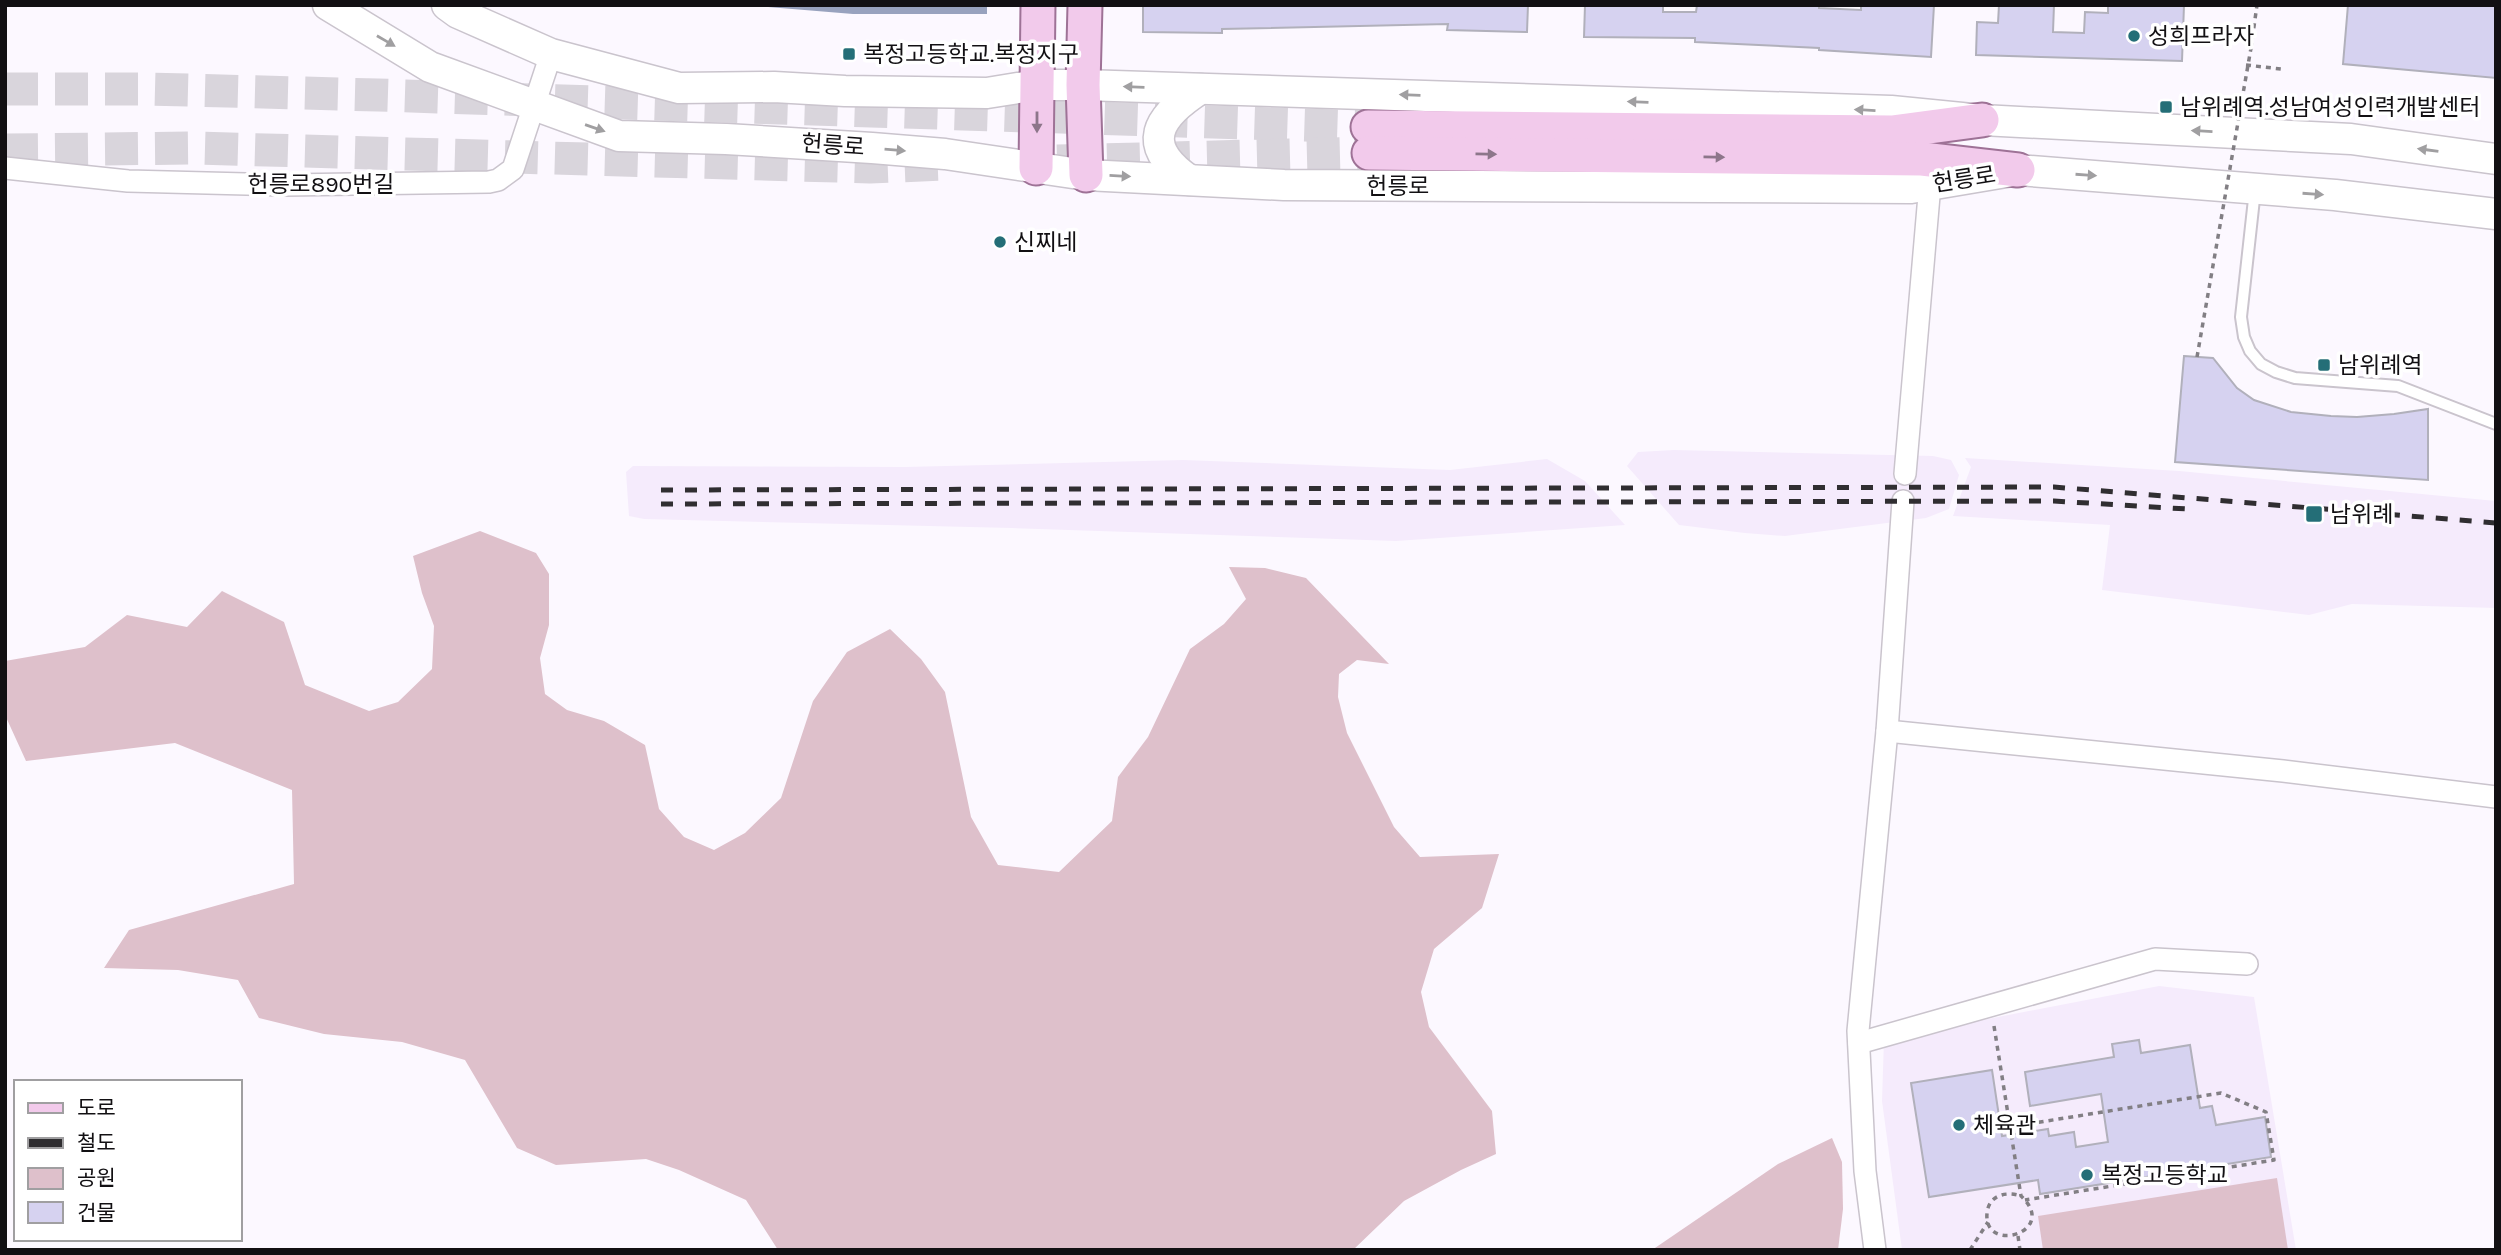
<svg xmlns="http://www.w3.org/2000/svg" width="2501" height="1255" font-family="Karla,'Noto Sans KR',sans-serif">
	<rect width="100%" height="100%" fill="#fcf8ff"/>
	<!-- built -->
	<g fill="#f5ebfc">
		<path d="M1674 450 1933 456 1951 460 1959 475 1949 509 1926 518 1785 536 1745 533 1679 525 1627 466 1638 452Z"/>
		<path d="M1965 458 2179 471 2496 501V608L2352 604 2309 615 2102 590 2110 525 1953 516 1971 467Z"/>
		<path d="M1547 459 1585 481 1625 525 1396 541 1012 528 644 519 629 516 626 472 633 466 905 467 1183 460 1450 470Z"/>
		<path d="M2159 986 2254 997 2296 1250H1902L1882 1101 1884 1039Z"/>
	</g>
	<!-- green -->
	<g fill="#dec0cb">
		<path d="M480 531 536 553 549 574V625L540 658 545 694 567 710 604 721 645 745 659 809 684 837 714 850 745 833 781 798 813 701 847 652 890 629 921 659 945 692 971 817 998 865 1059 872 1112 821 1118 777 1148 737 1190 649 1224 624 1246 599 1229 567 1265 568 1306 578 1389 664 1357 660 1339 674 1338 697 1347 733 1394 827 1420 857 1499 854 1482 908 1434 949 1421 992 1429 1027 1492 1111 1496 1154 1461 1170 1404 1201 1353 1250H778L746 1200 679 1170 646 1159 556 1165 517 1148 465 1060 402 1042 324 1034 259 1018 238 980 178 970 104 968 129 930 294 884 292 790 175 743 26 761 5 715V661L85 647 127 615 187 627 222 591 284 622 305 685 369 711 398 702 432 669 434 626 422 593 413 556Z"/>
		<path d="M1832 1138 1842 1162 1843 1209 1838 1250H1652L1778 1164Z"/>
		<path d="M2277 1178 2288 1250H2043L2038 1216Z"/>
	</g>
	<!-- water -->
	<path fill="#98a2be" d="M743 5H987V14H853Z"/>
	<!-- building -->
	<g fill="#d6d2f0" stroke="#b1b0bb" stroke-width="2">
		<path d="M1143 5H1528L1527 32 1447 30 1448 24 1222 29V33L1143 32Z"/>
		<path d="M1585 5H1663V12H1696L1697 5H1819V8L1861 10V5H1934L1931 57 1819 50V48L1695 42V38L1584 37Z"/>
		<path d="M1999 5H2054L2053 32 2084 33 2085 12 2108 13V5H2184L2182 61 1976 55 1977 22 1998 23Z"/>
		<path d="M2348 5H2496V78L2343 64Z"/>
		<path d="M2184 356 2213 358 2237 388 2254 400 2291 412 2331 416 2357 417 2394 414 2428 409V480L2175 462Z"/>
		<path d="M2139 1040 2141 1053 2190 1045 2200 1108 2212 1106 2216 1125 2265 1117 2271 1157 2040 1194 2038 1180 1929 1197 1911 1083 1992 1070 2002 1136 2048 1129 2049 1136 2074 1132 2076 1147 2108 1142 2101 1094 2030 1106 2025 1072 2114 1057 2112 1044Z"/>
	</g>
	<g fill="none" stroke-linecap="round" stroke-linejoin="round">
		<!-- primary-tunnel -->
		<g stroke="#d9d5dc" stroke-width="33" stroke-dasharray="33 17" stroke-linecap="butt">
			<path d="M5 89H146L378 95 1368 127"/>
			<path d="M5 150 195 148 870 167 947 164"/>
			<path d="M1057 161 1369 153"/>
		</g>
		<!-- lane casing -->
		<g stroke="#cac4cd" stroke-width="14">
			<path id="lane" d="M2255 190 2241 317 2244 337 2250 351 2261 364 2276 372 2295 378 2398 386 2496 424"/>
		</g>
		<!-- street casing -->
		<g stroke="#cac4cd" stroke-width="24">
			<g id="street">
				<path d="M5 168 128 181 286 185 489 182 498 180 513 169 551 54"/>
				<path d="M1905 474 1930 184"/>
				<path d="M1887 731 2283 771 2496 797"/>
				<path d="M1859 1043 2155 959 2247 964"/>
				<path d="M1875 1250 1865 1171 1858 1031 1887 731 1903 501"/>
			</g>
		</g>
		<!-- secondary casing -->
		<g stroke="#cac4cd" stroke-width="33">
			<g id="secondary">
				<path d="M328 5 430 67 619 136 726 139 872 148 945 154 1086 175 1284 185 1911 188 2018 170 2335 195 2496 214"/>
				<path d="M447 5 458 13 551 54 679 88 774 87 845 91 987 93 1037 85H1083L1891 111 1982 120 2351 139 2496 159"/>
				<path d="M1189 180C1139 145 1157 117 1200 89"/>
			</g>
		</g>
		<!-- primary casing -->
		<g stroke="#9e7296" stroke-width="37">
			<g id="primary">
				<path d="M1085 5 1083 85 1086 175"/>
				<path d="M1368 127 1892 132 1982 120"/>
				<path d="M1369 153 1922 159 2018 170"/>
				<path d="M1036 168 1038 5"/>
			</g>
		</g>
		<!-- path -->
		<g stroke="#827f84" stroke-width="3.5" stroke-dasharray="5 5" stroke-linecap="butt">
			<path d="M2251 48 2257 5"/>
			<path d="M2246 65 2281 69"/>
			<path d="M1994 1026 2021 1196C2060 1232 1983 1255 1987 1213 1989 1195 2006 1191 2021 1196"/>
			<path d="M2009 1127 2221 1093 2266 1112 2274 1160 2025 1200"/>
			<path d="M2018 1236 2020 1250"/>
			<path d="M1970 1250 1988 1222"/>
		</g>
		<!-- lane -->
		<use href="#lane" stroke="#fff" stroke-width="10"/>
		<!-- street -->
		<use href="#street" stroke="#fff" stroke-width="21"/>
		<!-- secondary -->
		<use href="#secondary" stroke="#fff" stroke-width="30"/>
		<!-- primary -->
		<use href="#primary" stroke="#f2caeb" stroke-width="33"/>
		<!-- rail -->
		<g stroke="#302e31" stroke-width="5" stroke-dasharray="12 12" stroke-linecap="butt">
			<path d="M661 490 2054 487 2496 523"/>
			<path d="M661 504 2054 501 2187 509"/>
		</g>
		<!-- path-bridge -->
		<path stroke="#827f84" stroke-width="3.5" stroke-dasharray="5 5" stroke-linecap="butt" d="M2197 357 2251 48"/>
	</g>
	<!-- one-way arrows -->
	<defs><path id="oneway-solid" d="M-6-.8H1V-3.2L6.5 0L1 3.2V.8H-6Z" transform="scale(1.75)"/></defs>
	<g fill="#a09fa1">
		<use href="#oneway-solid" transform="translate(386 41) rotate(30)"/>
		<use href="#oneway-solid" transform="translate(1134 87) rotate(-178)"/>
		<use href="#oneway-solid" transform="translate(1410 95) rotate(-178)"/>
		<use href="#oneway-solid" transform="translate(1638 102) rotate(-178)"/>
		<use href="#oneway-solid" transform="translate(1865 110) rotate(-177)"/>
		<use href="#oneway-solid" transform="translate(595 128) rotate(19)"/>
		<use href="#oneway-solid" transform="translate(2202 131) rotate(-177)"/>
		<use href="#oneway-solid" transform="translate(895 150) rotate(5)"/>
		<use href="#oneway-solid" transform="translate(2428 150) rotate(-172)"/>
		<use href="#oneway-solid" transform="translate(2086 175) rotate(4)"/>
		<use href="#oneway-solid" transform="translate(1120 176) rotate(3)"/>
		<use href="#oneway-solid" transform="translate(2313 194) rotate(4)"/>
	</g>
	<g fill="#8d768a">
		<use href="#oneway-solid" transform="translate(1037 122) rotate(90)"/>
		<use href="#oneway-solid" transform="translate(1486 154) rotate(1)"/>
		<use href="#oneway-solid" transform="translate(1714 157) rotate(1)"/>
	</g>
	<!-- markers -->
	<g fill="#246e77" stroke="#fff" stroke-width="2.5">
		<circle cx="2134" cy="36" r="7"/>
		<rect x="842" y="47" width="14" height="14" rx="3.5"/>
		<rect x="2159" y="100" width="14" height="14" rx="3.5"/>
		<circle cx="1000" cy="242" r="7"/>
		<rect x="2317" y="358" width="14" height="14" rx="3.5"/>
		<rect x="2305" y="505" width="18" height="18" rx="3.5"/>
		<circle cx="1959" cy="1125" r="7"/>
		<circle cx="2087" cy="1175" r="7"/>
	</g>
	<g text-anchor="middle" stroke-width="7" stroke-linejoin="round" paint-order="stroke">
		<!-- poi labels -->
		<g font-size="23" fill="#121013" stroke="#fff" text-anchor="start">
			<text x="2148" y="44">성희프라자</text>
			<text x="863" y="62">복정고등학교.복정지구</text>
			<text x="2180" y="115">남위례역.성남여성인력개발센터</text>
			<text x="1014" y="250">신찌네</text>
			<text x="2338" y="373">남위례역</text>
			<text x="2330" y="522">남위례</text>
			<text x="1973" y="1133">체육관</text>
			<text x="2101" y="1183">복정고등학교</text>
		</g>
		<!-- street labels -->
		<g font-size="23" fill="#121013" stroke="#fff">
			<text transform="translate(833 145) rotate(4)" y="8">헌릉로</text>
			<text transform="translate(1964 179) rotate(-9)" y="8">헌릉로</text>
			<text x="321" y="192">헌릉로890번길</text>
			<text x="1398" y="194">헌릉로</text>
		</g>
	</g>
	<!-- border -->
	<rect width="2501" height="1255" fill="none" stroke="#121013" stroke-width="14"/>
	<!-- legend -->
	<rect x="14" y="1080" width="228" height="161" fill="#ffffff" stroke="#a09fa1" stroke-width="2"/>
	<rect x="28" y="1103" width="35" height="10" fill="#f2caeb" stroke="#a09fa1" stroke-width="2"/>
	<text x="77" y="1115" font-size="21" fill="#121013">도로</text>
	<rect x="28" y="1138" width="35" height="10" fill="#302e31" stroke="#a09fa1" stroke-width="2"/>
	<text x="77" y="1150" font-size="21" fill="#121013">철도</text>
	<rect x="28" y="1168" width="35" height="21" fill="#dec0cb" stroke="#a09fa1" stroke-width="2"/>
	<text x="77" y="1185" font-size="21" fill="#121013">공원</text>
	<rect x="28" y="1202" width="35" height="21" fill="#d6d2f0" stroke="#a09fa1" stroke-width="2"/>
	<text x="77" y="1220" font-size="21" fill="#121013">건물</text>
</svg>
